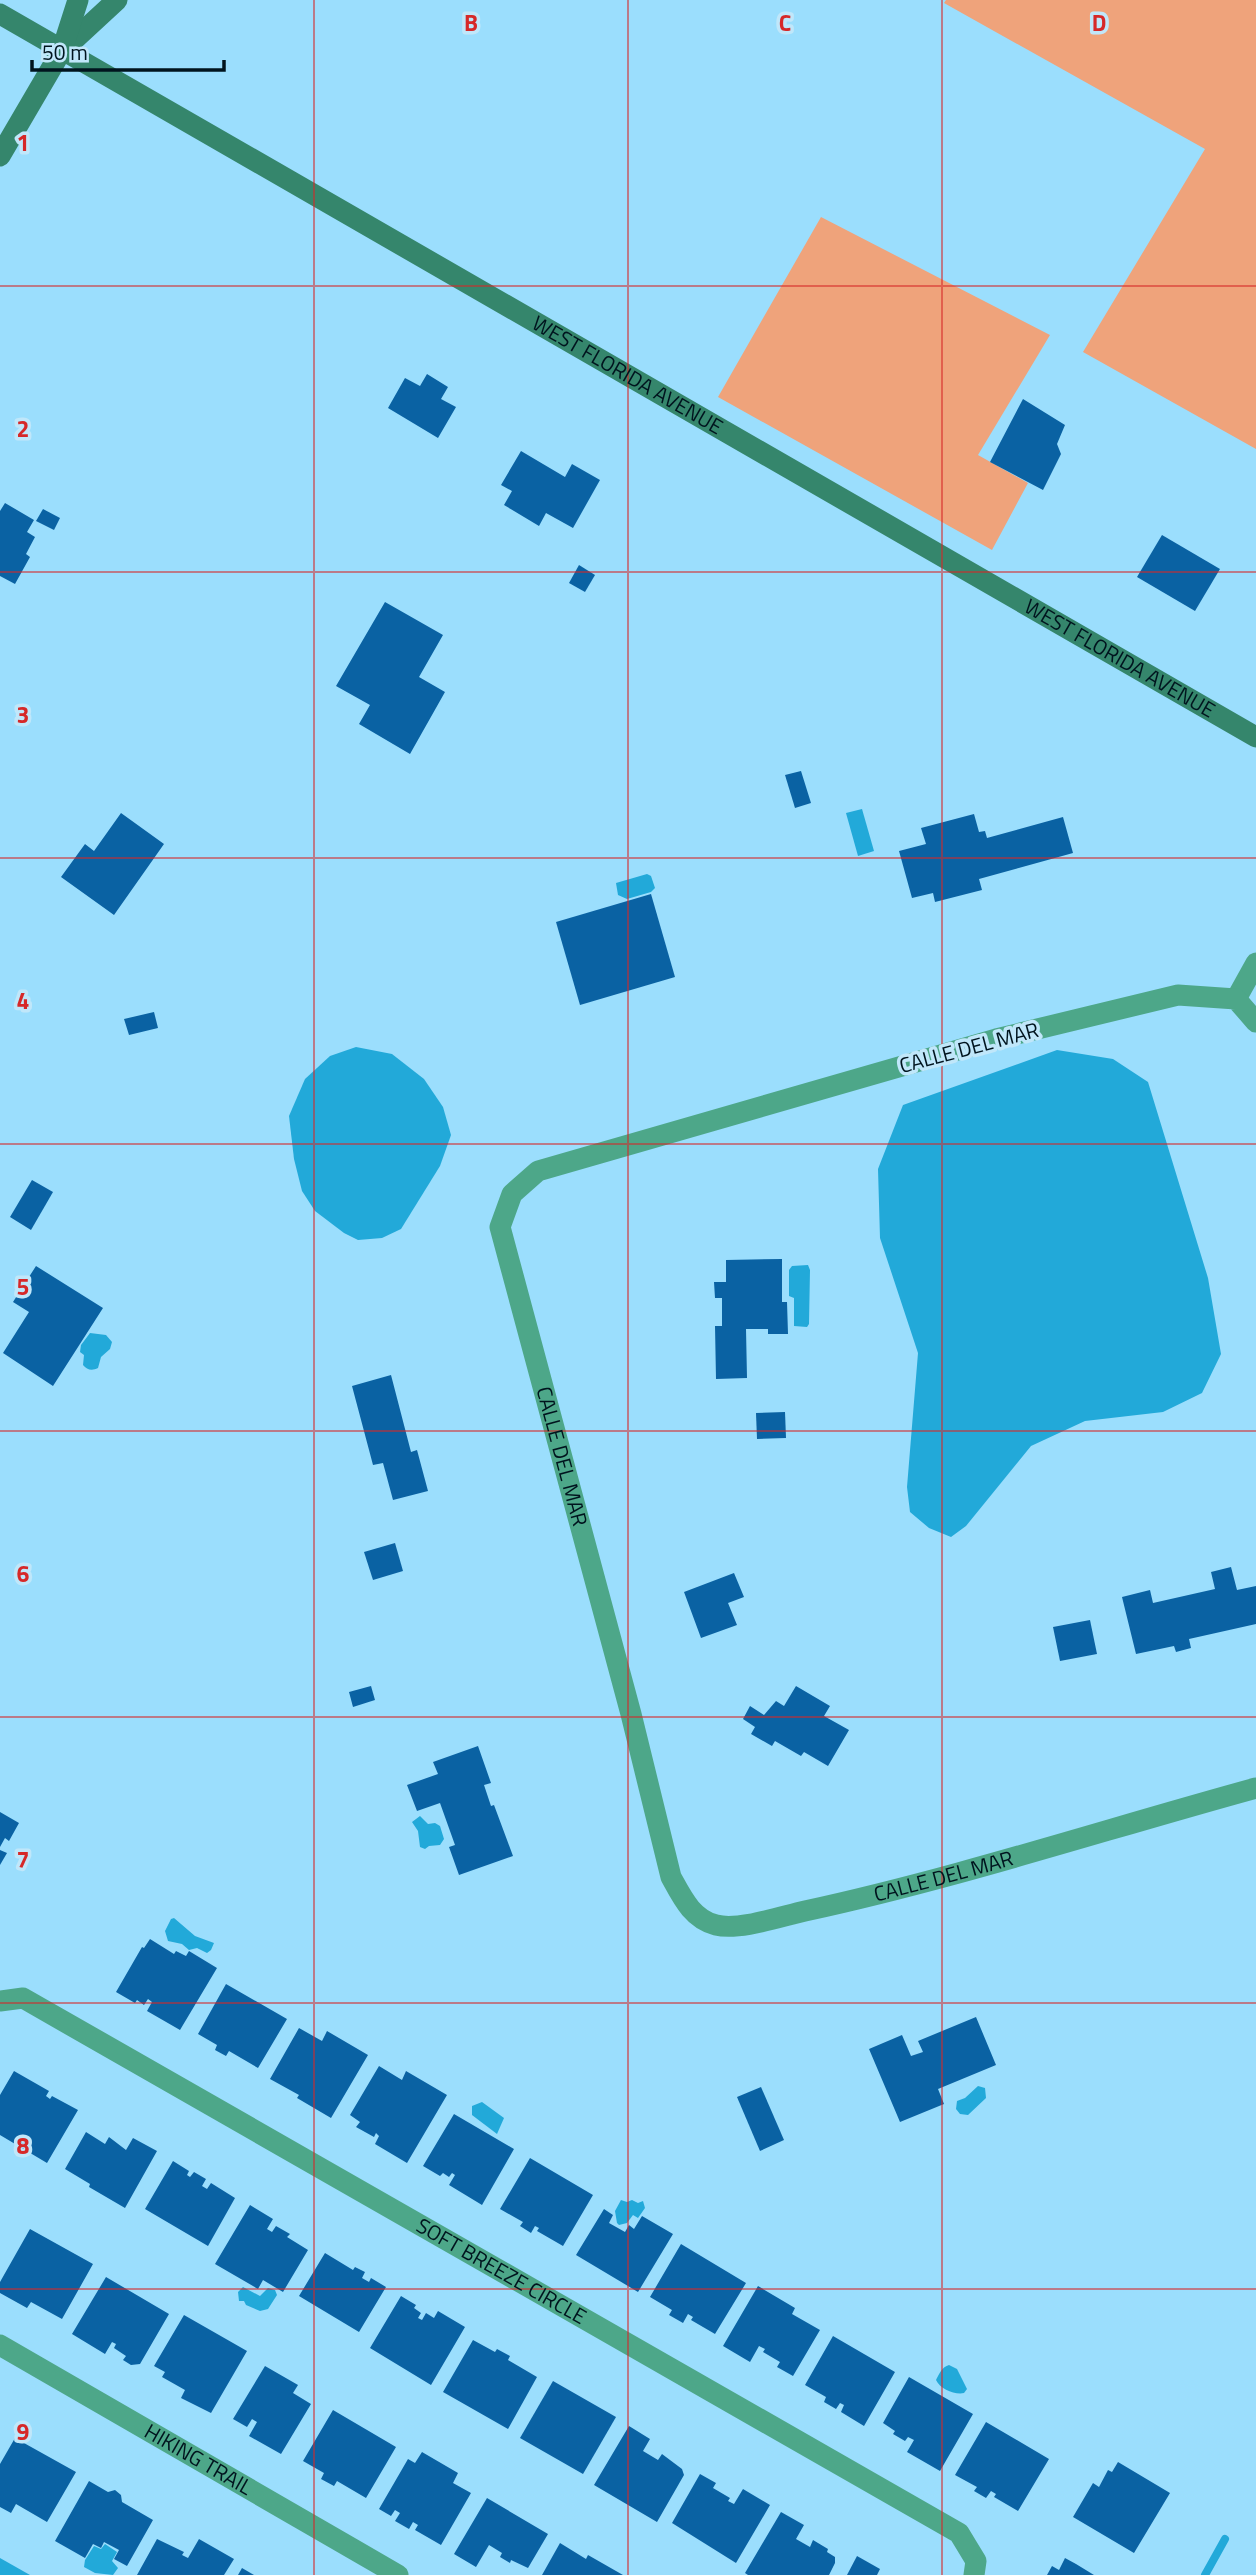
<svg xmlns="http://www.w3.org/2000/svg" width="1256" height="2575" font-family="'Titillium Web',sans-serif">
	<rect width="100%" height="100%" fill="#9bdefd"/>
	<!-- green -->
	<g fill="#efa37b">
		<path d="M946 0H1256V449L1083 352 1205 149 944 3Z"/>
		<path d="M821 217 1050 335 978 455 1028 483 992 550 718 397Z"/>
	</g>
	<!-- water -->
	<g fill="#22a9d9">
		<path d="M862 809 874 851 858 856 846 813Z"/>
		<path d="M647 874 651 876 655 888 651 892 627 899 618 895 616 883Z"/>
		<path d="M356 1047 392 1054 424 1079 443 1107 451 1135 440 1166 401 1229 382 1238 358 1240 344 1233 315 1211 302 1191 294 1159 289 1116 305 1079 330 1056Z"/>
		<path d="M1057 1050 1113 1059 1148 1082 1208 1278 1221 1354 1202 1393 1163 1412 1085 1421 1031 1446 966 1526 951 1537 929 1528 910 1512 907 1487 918 1353 880 1238 878 1169 903 1105Z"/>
		<path d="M808 1265 810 1270 809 1324 807 1327 794 1326V1298L789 1296V1270L792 1266Z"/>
		<path d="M90 1333 106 1335 112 1342 110 1349 101 1357 98 1368C92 1371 87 1370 83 1365L84 1355 80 1352 81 1345Z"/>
		<path d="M420 1816 428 1824 435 1823 440 1826 444 1839 440 1845 429 1846 425 1849 420 1847 418 1831 412 1822Z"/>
		<path d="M174 1918 195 1936 214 1943 211 1950 207 1953 197 1948 189 1950 182 1944 168 1941 165 1931 171 1919Z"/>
		<path d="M978 2086 985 2088 986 2098 968 2115 960 2114 956 2109 957 2101 965 2098Z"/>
		<path d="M482 2102 504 2118 497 2134 472 2115V2106Z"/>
		<path d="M621 2200 627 2202 632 2200 638 2203 643 2201 645 2208 638 2218 633 2215 627 2223 619 2225 617 2223 615 2211Z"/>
		<path d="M243 2287 260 2296 268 2288 275 2290 277 2295 268 2309 260 2311 246 2305 244 2301H239L238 2292Z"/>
		<path d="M949 2365 957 2369 967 2389 964 2393C955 2395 940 2389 936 2380 939 2374 942 2367 949 2365Z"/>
		<path d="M105 2544 117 2552 112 2561 118 2568 113 2575 95 2573 84 2567 85 2560 94 2546 101 2549Z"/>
		<path d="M0 2558 30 2575H0Z"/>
	</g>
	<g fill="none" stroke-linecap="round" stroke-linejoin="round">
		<!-- stream -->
		<path stroke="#22a9d9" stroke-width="8" d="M1205 2575 1225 2539"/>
	</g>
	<!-- building -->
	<g fill="#0a62a3">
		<path d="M427 374 448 387 441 399 456 407 438 438 388 408 405 378 420 386Z"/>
		<path d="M1023 399 1065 425 1057 444 1061 454 1043 490 990 462Z"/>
		<path d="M521 451 565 477 572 464 600 480 573 528 546 513 539 526 504 505 512 491 501 485Z"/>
		<path d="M5 503 34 520 27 532 35 537 26 554 30 557 15 584 0 576V511Z"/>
		<path d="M43 509 60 518 54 530 36 521Z"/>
		<path d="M1162 535 1220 569 1195 611 1137 577Z"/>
		<path d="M579 565 595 575 585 592 569 583Z"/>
		<path d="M385 602 443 635 419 677 445 692 410 754 359 724 370 705 336 686Z"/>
		<path d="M801 771 811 803 795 808 785 775Z"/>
		<path d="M121 813 164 844 114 915 61 877 85 844 94 851Z"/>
		<path d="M974 814 979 832 985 831 987 838 1063 817 1073 853 979 879 982 890 935 902 933 893 912 898 899 851 926 844 921 828Z"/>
		<path d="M651 894 675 977 580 1005 556 922Z"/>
		<path d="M154 1012 158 1028 129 1035 124 1019Z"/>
		<path d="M32 1180 53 1192 31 1230 10 1217Z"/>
		<path d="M782 1259V1302H787L788 1334H768V1329H746L747 1378 716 1379 715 1326H722V1298H715L714 1282H726V1260Z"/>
		<path d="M36 1266 103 1308 53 1386 3 1353 29 1312 13 1302Z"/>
		<path d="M391 1375 411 1452 417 1450 428 1491 393 1500 383 1463 373 1465 352 1386Z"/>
		<path d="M785 1412 786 1438 757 1439 756 1413Z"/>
		<path d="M395 1543 403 1571 373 1580 364 1552Z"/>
		<path d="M1231 1567 1237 1590 1256 1586V1624L1189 1639 1191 1648 1176 1652 1174 1646 1136 1654 1122 1597 1150 1590 1153 1603 1215 1589 1211 1572Z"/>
		<path d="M734 1573 744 1597 728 1603 737 1625 701 1638 684 1592Z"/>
		<path d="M1090 1620 1097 1654 1060 1661 1053 1627Z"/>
		<path d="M371 1686 375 1700 353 1707 349 1692Z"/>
		<path d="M796 1686 830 1706 824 1716 849 1730 828 1766 804 1752 801 1756 775 1741 772 1746 751 1734 755 1727 743 1719 750 1706 764 1715 776 1701 784 1706Z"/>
		<path d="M478 1746 491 1783 484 1785 491 1806 494 1805 513 1856 459 1875 449 1847 455 1845 440 1803 417 1811 407 1785 438 1774 433 1762Z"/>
		<path d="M0 1812 19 1823 9 1841 5 1838 0 1847Z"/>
		<path d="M0 1850 7 1853 0 1865Z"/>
		<path d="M150 1939 174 1954 176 1951 186 1956 189 1951 217 1968 180 2030 147 2011 152 2002 148 1999 144 2005 137 2000 135 2003 116 1992 142 1947 144 1948Z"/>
		<path d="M226 1984 287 2019 258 2068 229 2051 226 2056 215 2050 217 2045 198 2034Z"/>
		<path d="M976 2017 996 2065 938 2089 944 2104 900 2122 869 2049 902 2035 911 2056 923 2052 918 2041Z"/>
		<path d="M299 2028 322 2041 327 2031 368 2055 331 2118 297 2098 299 2095 270 2079Z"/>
		<path d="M379 2066 402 2080 406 2071 447 2095 407 2163 375 2144 379 2136 376 2133 374 2137 356 2127 360 2122 350 2115Z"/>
		<path d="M14 2071 49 2091 46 2096 50 2099 52 2096 78 2110 47 2163 0 2135V2095Z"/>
		<path d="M761 2087 784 2140 760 2151 737 2097Z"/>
		<path d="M454 2114 514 2149 482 2205 449 2185 455 2175 452 2173 449 2177 443 2173 440 2176 423 2166Z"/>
		<path d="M86 2132 105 2144 109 2137 126 2150 133 2138 157 2151 125 2208 89 2187 90 2184 65 2169Z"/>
		<path d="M530 2158 593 2195 563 2246 537 2231 539 2228 535 2226 531 2233 520 2226 523 2222 500 2209Z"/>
		<path d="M173 2161 189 2171 187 2175 190 2177 194 2172 206 2179 202 2186 207 2189 211 2183 235 2198 208 2246 145 2209Z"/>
		<path d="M250 2205 273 2219 267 2229 272 2232 276 2226 290 2234 287 2237 308 2250 283 2292 263 2280 258 2289 215 2264Z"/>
		<path d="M604 2209 613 2215 609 2223 625 2232 629 2225 634 2229 642 2216 673 2234 638 2292 576 2255Z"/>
		<path d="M30 2229 93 2264 62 2319 31 2302 27 2308 0 2293V2282Z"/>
		<path d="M681 2244 746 2283 715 2334 691 2320 693 2317 688 2314 683 2323 669 2315 672 2310 650 2297Z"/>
		<path d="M325 2253 353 2270 355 2267 365 2272 362 2278 369 2282 371 2278 386 2287 359 2332 299 2296Z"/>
		<path d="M106 2277 169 2314 140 2364 131 2365 123 2360 126 2356 114 2348 116 2344 112 2342 105 2354 72 2334Z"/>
		<path d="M758 2286 795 2308 792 2314 820 2330 793 2376 777 2367 780 2362 763 2352 765 2349 759 2346 750 2362 723 2346Z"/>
		<path d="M401 2296 416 2305 414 2308 421 2313 418 2318 422 2320 426 2313 434 2318 438 2311 465 2327 431 2385 370 2348Z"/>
		<path d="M184 2315 247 2351 211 2413 181 2398 185 2390 162 2377 165 2372 154 2366Z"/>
		<path d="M833 2336 895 2372 864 2426 841 2412 844 2405 840 2403 836 2409 824 2402 826 2397 805 2385Z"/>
		<path d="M473 2340 495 2352 497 2349 510 2356 508 2360 537 2377 508 2429 443 2392Z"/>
		<path d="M265 2366 298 2385 293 2393 311 2404 281 2454 249 2436 257 2422 252 2419 247 2427 233 2419Z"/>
		<path d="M909 2377 973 2414 940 2471 907 2452 914 2440 908 2437 905 2441 893 2434 895 2431 883 2423Z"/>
		<path d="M553 2381 616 2417 583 2474 520 2438Z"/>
		<path d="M333 2410 396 2447 366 2498 337 2481 334 2486 321 2479 324 2473 303 2461Z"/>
		<path d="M986 2422 1049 2459 1018 2511 994 2497 996 2494 991 2491 986 2498 974 2491 977 2487 955 2475Z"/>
		<path d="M629 2426 650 2439 643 2451 658 2460 662 2454 682 2469 684 2475 657 2522 594 2485Z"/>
		<path d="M15 2438 76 2472 47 2522 16 2504 11 2513 0 2507V2464Z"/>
		<path d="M422 2452 458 2473 453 2483 471 2493 441 2545 415 2530 418 2525 413 2522 409 2529 395 2521 400 2513 395 2510 391 2516 379 2509 408 2459 415 2463Z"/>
		<path d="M1118 2462 1170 2493 1134 2553 1073 2517 1093 2483 1099 2487 1108 2470 1112 2472Z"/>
		<path d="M700 2474 716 2483 713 2488 730 2498 728 2501 734 2504 743 2489 770 2505 736 2563 672 2523Z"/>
		<path d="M89 2481 108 2492 115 2490 121 2495 122 2502 153 2520 127 2566 114 2559 119 2550 104 2542 101 2548 93 2544 85 2558 55 2541Z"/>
		<path d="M487 2498 548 2534 528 2568 511 2560 510 2563 500 2557 502 2553 489 2545 476 2567 454 2554Z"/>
		<path d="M781 2512 804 2525 796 2539 810 2547 813 2540 828 2549 827 2552 835 2557V2563L829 2575H748L745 2573Z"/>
		<path d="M157 2539 184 2552 182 2555 188 2558 199 2539 234 2559 224 2575H137Z"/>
		<path d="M560 2543 586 2559 588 2555 623 2575H542Z"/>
		<path d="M857 2556 880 2569 877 2575H847Z"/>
		<path d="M1065 2558 1076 2564 1094 2575H1047L1052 2566 1059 2570Z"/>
		<path d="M242 2568 254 2575H238Z"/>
	</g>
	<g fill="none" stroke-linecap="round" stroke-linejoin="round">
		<!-- street -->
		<g stroke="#4da789" stroke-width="21">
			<path d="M1236 999 1256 963"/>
			<path id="s1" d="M1256 1022 1236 999 1178 995 996 1039 538 1171 512 1194 500 1227 631 1714 671 1877C682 1897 692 1919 716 1925 739 1931 782 1916 805 1911 957 1878 1106 1829 1256 1788"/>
			<path id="s2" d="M0 2001 23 1998 959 2533 976 2561 974 2575"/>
			<path id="s3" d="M0 2345 398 2575"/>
		</g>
		<!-- secondary -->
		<g stroke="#35866c" stroke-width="21">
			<path id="s4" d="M0 14 1256 737"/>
			<path d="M64 49 117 0"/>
			<path d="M0 156 62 50 78 0"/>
		</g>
	</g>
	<!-- grid -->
	<path fill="none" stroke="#d62828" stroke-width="2" stroke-opacity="0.55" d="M314 0V2575M628 0V2575M942 0V2575M0 286H1256M0 572H1256M0 858H1256M0 1144H1256M0 1431H1256M0 1717H1256M0 2003H1256M0 2289H1256"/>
	<g text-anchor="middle" stroke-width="7" stroke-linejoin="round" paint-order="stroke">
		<!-- street labels -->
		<g font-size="21" fill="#00141e" stroke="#c0e7fa">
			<text dy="7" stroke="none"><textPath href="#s4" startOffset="724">WEST FLORIDA AVENUE</textPath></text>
			<text dy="7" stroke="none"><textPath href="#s4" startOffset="1292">WEST FLORIDA AVENUE</textPath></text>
			<text transform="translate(969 1048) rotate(-15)" y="7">CALLE DEL MAR</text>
			<text dy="7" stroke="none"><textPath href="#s1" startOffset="1060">CALLE DEL MAR</textPath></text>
			<text dy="7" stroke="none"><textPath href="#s1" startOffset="1796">CALLE DEL MAR</textPath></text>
			<text dy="7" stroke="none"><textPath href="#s2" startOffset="574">SOFT BREEZE CIRCLE</textPath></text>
			<text dy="7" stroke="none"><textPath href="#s3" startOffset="229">HIKING TRAIL</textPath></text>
		</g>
	</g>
	<g font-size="23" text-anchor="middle" font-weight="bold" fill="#d62828" stroke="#c0e7fa" stroke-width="7" stroke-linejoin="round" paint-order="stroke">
		<text x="471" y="31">B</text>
		<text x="785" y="31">C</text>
		<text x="1099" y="31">D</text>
		<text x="23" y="151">1</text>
		<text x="23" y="437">2</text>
		<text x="23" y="723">3</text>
		<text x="23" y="1009">4</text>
		<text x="23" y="1295">5</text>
		<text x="23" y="1582">6</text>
		<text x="23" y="1868">7</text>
		<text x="23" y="2154">8</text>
		<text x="23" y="2440">9</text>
	</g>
	<!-- scale -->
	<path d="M32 60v10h192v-10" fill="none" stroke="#00141e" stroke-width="3.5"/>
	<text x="42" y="60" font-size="21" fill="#00141e" stroke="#c0e7fa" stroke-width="5" paint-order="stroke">50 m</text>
</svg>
